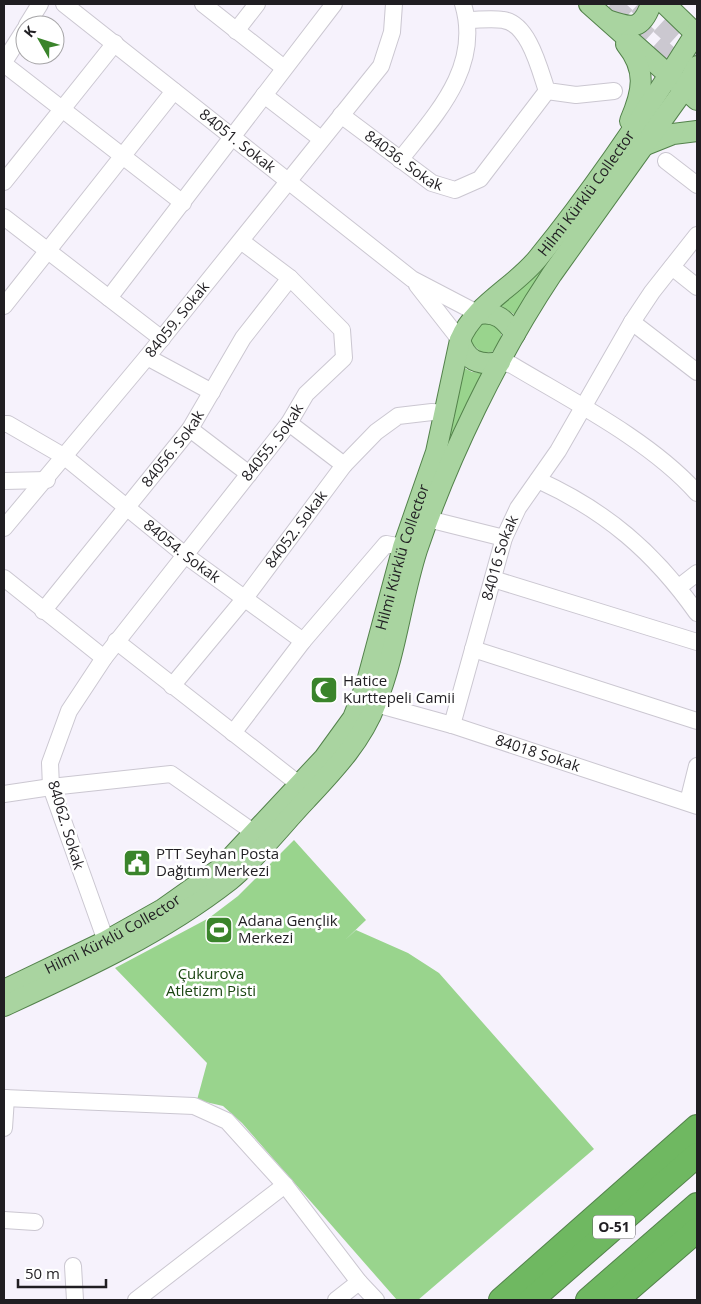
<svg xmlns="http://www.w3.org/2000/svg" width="701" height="1304" font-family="'Open Sans',sans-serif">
	<rect width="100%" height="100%" fill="#f6f2fc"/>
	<!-- green -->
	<g fill="#99d48d">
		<path d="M636 143 515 315 500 305Z"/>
		<path d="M487 320 500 329 502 339 492 352 482 353 470 342V332Z"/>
		<path d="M461 366 472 372 484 373 457 432 412 546 369 705 347 745 231 871 208 888 147 928 113 948 4 999V996L112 945 146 926 207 886 230 868 280 816 343 744 367 704 410 546 451 429Z"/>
		<path d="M294 840 366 920 345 940 356 930 408 953 439 973 594 1149 418 1300H397L242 1123 223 1106 197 1100 207 1063 115 968 209 918 238 896Z"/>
	</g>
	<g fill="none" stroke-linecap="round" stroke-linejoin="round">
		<!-- major-tunnel -->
		<g stroke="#cbc8d0" stroke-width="20" stroke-dasharray="20 10" stroke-linecap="butt">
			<path d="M611 4 690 75"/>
			<path d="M638 4 697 58"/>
		</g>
		<!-- minor casing -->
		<g stroke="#cbc7d1" stroke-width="18">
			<g id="minor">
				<path id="s1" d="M64 4 412 279 479 314"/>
				<path d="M203 4 284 68"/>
				<path d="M468 20C479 20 492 18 503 20 529 23 540 71 547 91L576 95 614 91"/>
				<path d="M27 25 40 4"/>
				<path d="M236 31 257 4"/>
				<path d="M4 62 25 29"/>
				<path d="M4 64 183 203"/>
				<path d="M264 95 321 139"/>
				<path id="s2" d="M341 115 432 183 455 190 480 179 547 91"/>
				<path d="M400 160C436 114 482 67 463 4"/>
				<path d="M666 161 697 185"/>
				<path d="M4 182 115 43"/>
				<path d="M4 217 162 339"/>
				<path d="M672 267 697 287"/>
				<path d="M417 285 460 340"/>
				<path d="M109 298 334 4"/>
				<path d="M4 306 174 91"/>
				<path d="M632 322 697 372"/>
				<path d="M147 357 212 392"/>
				<path d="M500 362 512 365C572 401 651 441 697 493"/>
				<path d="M289 423 344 465"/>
				<path id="s3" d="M4 424H8L65 457 185 555 303 641"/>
				<path d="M190 429 249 474"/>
				<path d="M538 480C606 511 654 552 697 613"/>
				<path d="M4 481 47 480"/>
				<path d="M428 519 504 538"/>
				<path id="s4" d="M4 528 147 357 381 66 392 32 394 4"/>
				<path d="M4 578 104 658"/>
				<path d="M493 579 697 642"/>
				<path d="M679 587 697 573"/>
				<path id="s5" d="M43 611 190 429 243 338 290 278"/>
				<path d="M116 641 300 785"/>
				<path d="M473 649 697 721"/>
				<path id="s6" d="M172 686 245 598 344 465 376 432 398 416 432 412 446 413"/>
				<path id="s7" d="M376 704 452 725 697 806"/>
				<path id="s8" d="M452 725 504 538 518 508 558 451 632 322 652 292 697 235"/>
				<path d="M233 733 303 641 386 544 403 547"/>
				<path d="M4 794 51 787 171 774 256 834"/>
				<path d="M688 802 697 766"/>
				<path id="s9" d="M106 941 51 787 50 763 69 711 104 658 289 423 306 394 344 358 342 330 290 278 241 241"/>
				<path d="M4 1098 194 1106 227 1121 285 1185 359 1282 376 1300"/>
				<path d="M4 1128 6 1098"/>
				<path d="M4 1220 35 1222"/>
				<path d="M73 1266 75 1300"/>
				<path d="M136 1300 285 1185"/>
				<path d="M336 1300 359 1282"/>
			</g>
		</g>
		<!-- major casing -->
		<g stroke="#53824b" stroke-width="22">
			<g id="major">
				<path d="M589 4 697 100"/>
				<path d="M665 4 697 35"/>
				<path d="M610 21C633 29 642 29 651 4"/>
				<path d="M626 44C647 70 643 91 630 121"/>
				<path d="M643 146 673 134 697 131"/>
				<path d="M479 314C497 311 505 320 515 334"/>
				<path d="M460 340C466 361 480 366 500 362"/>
				<path id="s10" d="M4 990 106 941 163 909 221 868 324 758 353 718 366 685 403 547 436 452 460 340C474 305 515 287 538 258 596 187 648 109 697 31"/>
				<path d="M4 1006C82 970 161 934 230 880 255 860 283 824 306 800 333 771 362 741 376 703 396 654 401 600 417 550 448 458 498 355 552 274L685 88 697 66"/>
			</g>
		</g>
		<!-- highway casing -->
		<g stroke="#53824b" stroke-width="26">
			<g id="highway">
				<path d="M501 1300 697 1127"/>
				<path d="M531 1300 697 1155"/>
				<path d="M588 1300 697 1205"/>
				<path d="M616 1300 697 1230"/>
			</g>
		</g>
		<!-- minor -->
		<use href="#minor" stroke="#fff" stroke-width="16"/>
		<!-- major -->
		<use href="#major" stroke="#a9d4a0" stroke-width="20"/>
		<!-- highway -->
		<use href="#highway" stroke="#6fb861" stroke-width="24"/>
	</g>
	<!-- icons -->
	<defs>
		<g id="mosque-square" transform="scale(1.4375)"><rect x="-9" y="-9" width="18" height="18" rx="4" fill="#3a842b" stroke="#fff"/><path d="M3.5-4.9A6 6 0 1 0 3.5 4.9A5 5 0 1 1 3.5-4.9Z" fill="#fff"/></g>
		<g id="civic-square" transform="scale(1.4375)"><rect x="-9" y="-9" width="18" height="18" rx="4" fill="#3a842b" stroke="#fff"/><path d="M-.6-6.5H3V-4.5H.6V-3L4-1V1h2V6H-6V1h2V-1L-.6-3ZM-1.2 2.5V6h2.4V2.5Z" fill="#fff"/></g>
		<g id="stadium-square" transform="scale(1.4375)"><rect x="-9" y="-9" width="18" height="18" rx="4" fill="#3a842b" stroke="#fff"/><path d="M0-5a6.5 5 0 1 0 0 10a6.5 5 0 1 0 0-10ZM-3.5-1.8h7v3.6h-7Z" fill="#fff"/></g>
	</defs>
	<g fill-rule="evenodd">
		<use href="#mosque-square" x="324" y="690"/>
		<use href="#civic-square" x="137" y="863"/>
		<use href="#stadium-square" x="219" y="930"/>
	</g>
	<g text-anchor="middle" stroke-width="5" stroke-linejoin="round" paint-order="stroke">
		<!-- shield labels -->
		<rect fill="#fff" stroke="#636264" stroke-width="1" x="593" y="1215.5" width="42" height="23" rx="4"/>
		<g font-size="14" font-weight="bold" fill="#201e22">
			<text x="614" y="1232">O-51</text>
		</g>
		<!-- street labels -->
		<g font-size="15" fill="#201e22" stroke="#fff">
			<text dy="5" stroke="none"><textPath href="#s1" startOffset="221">84051. Sokak</textPath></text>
			<text dy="5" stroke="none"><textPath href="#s2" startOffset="78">84036. Sokak</textPath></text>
			<text dy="5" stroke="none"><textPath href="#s10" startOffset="1038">Hilmi Kürklü Collector</textPath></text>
			<text dy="5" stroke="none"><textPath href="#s4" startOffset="271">84059. Sokak</textPath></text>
			<text dy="5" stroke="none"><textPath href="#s9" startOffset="580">84055. Sokak</textPath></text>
			<text dy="5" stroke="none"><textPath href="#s5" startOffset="208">84056. Sokak</textPath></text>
			<text dy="5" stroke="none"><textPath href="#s6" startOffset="200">84052. Sokak</textPath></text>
			<text dy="5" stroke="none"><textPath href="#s3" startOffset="220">84054. Sokak</textPath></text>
			<text dy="5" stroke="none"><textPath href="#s10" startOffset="618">Hilmi Kürklü Collector</textPath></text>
			<text dy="5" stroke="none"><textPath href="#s8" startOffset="174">84016 Sokak</textPath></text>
			<text dy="5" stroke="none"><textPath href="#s7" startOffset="169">84018 Sokak</textPath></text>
			<text transform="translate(66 825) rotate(73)" y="5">84062. Sokak</text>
			<text dy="5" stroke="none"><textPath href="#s10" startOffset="122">Hilmi Kürklü Collector</textPath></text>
		</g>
		<!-- poi labels -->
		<g font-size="15" fill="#201e22" stroke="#fff" text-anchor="start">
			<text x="343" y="686">Hatice<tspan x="343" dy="17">Kurttepeli Camii</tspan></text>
			<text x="156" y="859">PTT Seyhan Posta<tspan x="156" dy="17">Dağıtım Merkezi</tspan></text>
			<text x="238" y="926">Adana Gençlik<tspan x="238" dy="17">Merkezi</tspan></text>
		</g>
		<!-- park labels -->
		<g font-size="15" fill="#1b4512" stroke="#fff">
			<text x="211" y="979">Çukurova<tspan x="211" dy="17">Atletizm Pisti</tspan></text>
		</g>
	</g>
	<!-- border -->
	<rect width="701" height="1304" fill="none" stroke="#201e22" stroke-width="10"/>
	<!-- north arrow -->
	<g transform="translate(40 40) rotate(309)"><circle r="24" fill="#ffffff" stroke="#a6a5a7"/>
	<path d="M0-4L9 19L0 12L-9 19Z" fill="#3a842b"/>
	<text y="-8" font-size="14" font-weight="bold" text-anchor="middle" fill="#201e22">K</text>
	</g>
	<!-- scale -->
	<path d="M18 1279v8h88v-8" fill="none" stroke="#201e22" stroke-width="2.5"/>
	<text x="25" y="1279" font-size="15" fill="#201e22" stroke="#ffffff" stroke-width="4" paint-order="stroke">50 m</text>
</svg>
